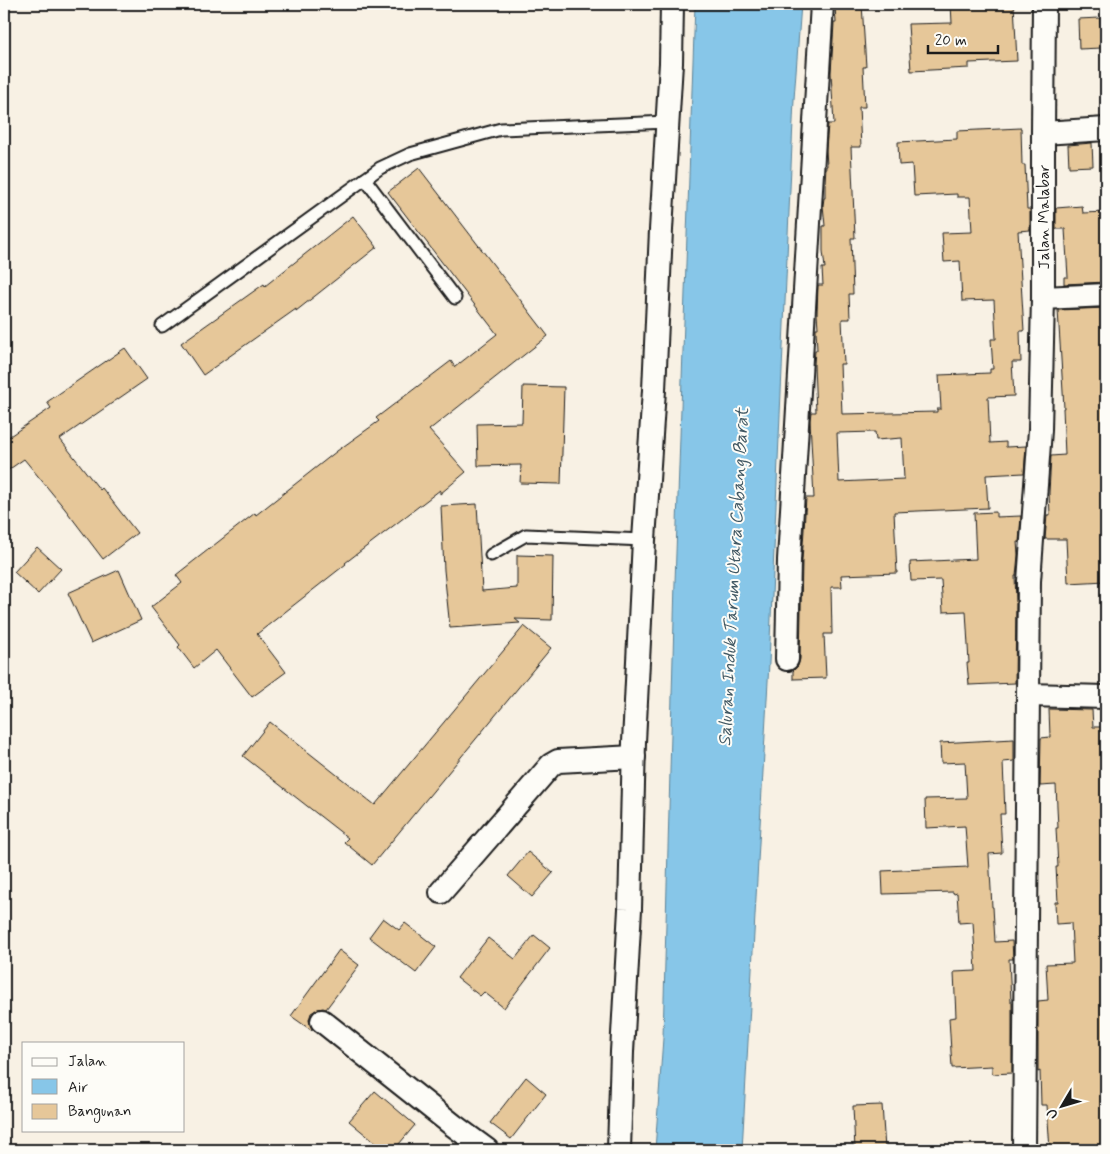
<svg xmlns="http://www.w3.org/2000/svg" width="1110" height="1154" font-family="Mynerve,sans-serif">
	<rect width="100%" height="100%" fill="#f8f1e4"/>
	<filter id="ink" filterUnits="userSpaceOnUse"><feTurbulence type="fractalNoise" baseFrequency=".02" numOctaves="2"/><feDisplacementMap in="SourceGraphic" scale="10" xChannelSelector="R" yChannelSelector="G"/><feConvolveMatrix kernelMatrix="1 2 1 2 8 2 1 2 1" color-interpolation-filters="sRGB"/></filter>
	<g filter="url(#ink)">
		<!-- water -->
		<path fill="#87c6e8" stroke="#5c8296" d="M695 4H801L794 99 769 663 742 1150H655L663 1038 675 582Z"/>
		<!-- building -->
		<g fill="#e6c799" stroke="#1c1c1c" fill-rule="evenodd">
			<path d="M835 4H862L866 67H863L865 107H859L861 147H851L855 238H851L853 294H849L850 319H842L844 364H840L842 414 937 412V409H941L939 375 990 373V369H993L991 339H996L994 300 962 301 960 261 944 262 942 233 972 232 970 197H957V194L914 196 912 164 899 165 898 142 957 139V131L1021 128 1022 165H1025L1027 209H1030V230L1018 231 1024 331H1020L1021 362H1012L1014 396 988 397 990 443 1006 442V447L1026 446 1024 473 986 475 988 508 894 512 897 573 841 575 842 587H831L832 634H824L826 678 793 679V671L798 666 800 659 802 561 806 498H814L810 420 811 412H816L814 365 815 350H817L816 330V328H818L817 314 818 285H823L822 268H825L823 251V226H825L823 205 824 198H825V183L826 166H827L826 150 828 124H834L831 73 834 23H836ZM875 432 876 440 902 438 904 479 839 482 837 433Z"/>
			<path d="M951 4H1014L1017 61 969 63V68L911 71 908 24 952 23Z"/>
			<path d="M1100 18 1101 48 1079 49 1078 19Z"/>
			<path d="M1092 143 1093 166 1069 167 1068 145Z"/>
			<path d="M419 168 548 336 429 430 466 472 440 494V490L345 563 346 564 257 634 286 672 252 697 216 650 194 668 178 647 180 645 151 607 182 583 176 575 255 513 256 515 337 451 379 421 376 418 451 361 455 367 497 334 388 192Z"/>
			<path d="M1082 206 1083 213 1106 212V282L1064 284V277H1068L1065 229H1056V208Z"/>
			<path d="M353 216 377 247 296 311V309L203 375 181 343 264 284 265 286Z"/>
			<path d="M1106 308V581L1068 583 1066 539H1045L1047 515H1050L1049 493 1051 456 1065 455 1063 408H1064L1058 310Z"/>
			<path d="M125 348 147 379 60 439 100 490 102 488 137 533 103 559 65 509 24 459 4 473V440L51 408 47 402Z"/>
			<path d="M523 386 564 387 561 484 520 483 521 465 478 466 477 424 522 423Z"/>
			<path d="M477 504 482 591 517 588V555L553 556 552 620 515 619 520 623 450 628 444 570 441 506Z"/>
			<path d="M996 512V517L1021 516 1019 542H1017L1018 555 1016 576H1015L1016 602 1015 683 969 685 967 663H969L966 611 943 612 941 580 911 581 910 562 976 559 974 513Z"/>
			<path d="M37 547 61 569 38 594 14 572Z"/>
			<path d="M119 570 141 620 91 643 68 593Z"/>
			<path d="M524 626 551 648 372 865 344 842 348 838 243 756 270 722 375 805Z"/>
			<path d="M1049 709 1092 710 1093 727H1106V1150H1050L1047 1105H1041L1040 1071 1038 1072V1001L1048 1000 1046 964 1073 963 1071 923 1056 924 1055 902H1058L1056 867H1058L1056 828H1058L1056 785 1040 786 1041 738 1050 737Z"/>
			<path d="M1014 739V761L1003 762 1005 814H1000L1002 853 989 854 992 907H993L995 942 1012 941 1013 959H1009L1011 1002H1012V1073L992 1074V1066L952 1068 949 1018 956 1017 954 972 976 971 973 922 959 923 957 893 954 894 953 892 883 894 882 871 968 867 965 826 926 828 925 799 967 798 965 762 941 763 940 743Z"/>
			<path d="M528 852 553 873 532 897 508 876Z"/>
			<path d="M383 918 399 930 405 923 436 947 416 973 369 937Z"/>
			<path d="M534 935 550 948 504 1008 484 992 480 996 457 978 488 938 515 959Z"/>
			<path d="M339 950 359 965 326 1009 323 1008 318 1009 311 1013 309 1020 310 1025 312 1029 311 1030 291 1016Z"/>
			<path d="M526 1077 546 1094 511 1139 490 1123Z"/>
			<path d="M375 1091 415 1125 394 1150H384L349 1121Z"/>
			<path d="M882 1105 885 1149 855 1150 853 1106Z"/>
		</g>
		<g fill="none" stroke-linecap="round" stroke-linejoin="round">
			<!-- service casing -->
			<g stroke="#1c1c1c" stroke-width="15">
				<g id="service">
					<path d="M365 179 455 298"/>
					<path d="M162 326 380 168 410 154 501 129 668 122"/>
					<path d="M491 555 526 535 644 540"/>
				</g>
			</g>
			<!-- minor casing -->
			<g stroke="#1c1c1c" stroke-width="26">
				<g id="minor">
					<path d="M1043 133 1106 129"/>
					<path d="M1043 298 1106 295"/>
					<path d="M787 659 789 560 822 4"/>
					<path d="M1028 695 1106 697"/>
					<path d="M441 892 551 765 558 761 634 757"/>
					<path d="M322 1021 453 1125 487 1150"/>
					<path d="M619 1150 622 1052 630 909 634 742 644 540 654 390 661 230 671 63 672 4"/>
					<path d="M1024 1150 1029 581 1040 430 1043 298V133L1044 4"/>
				</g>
			</g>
			<!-- service -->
			<use href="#service" stroke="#fdfcf7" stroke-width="11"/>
			<!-- minor -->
			<use href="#minor" stroke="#fdfcf7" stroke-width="22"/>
		</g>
	</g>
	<g text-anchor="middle" stroke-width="4" stroke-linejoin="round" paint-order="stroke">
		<!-- street labels -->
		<g font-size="16" fill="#1c1c1c" stroke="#fdfcf7">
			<text transform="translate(1043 217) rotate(-90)" y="6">Jalan Malabar</text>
		</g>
		<!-- water labels -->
		<g font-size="18" font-style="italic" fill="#415863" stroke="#fdfcf7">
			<text transform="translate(733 577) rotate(-87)" y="6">Saluran Induk Tarum Utara Cabang Barat</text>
		</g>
	</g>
	<!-- margin -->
	<rect width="1110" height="1154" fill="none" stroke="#fdfcf7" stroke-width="20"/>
	<rect x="10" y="10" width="1090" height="1134" fill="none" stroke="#1c1c1c" stroke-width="2" filter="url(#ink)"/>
	<!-- legend -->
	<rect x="22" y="1042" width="162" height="90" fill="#fdfcf7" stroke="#a3a29f"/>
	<rect x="32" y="1058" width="25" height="8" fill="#fdfcf7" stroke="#a3a29f"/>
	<text x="68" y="1066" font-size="15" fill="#1c1c1c">Jalan</text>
	<rect x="32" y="1079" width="25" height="15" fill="#87c6e8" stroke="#a3a29f"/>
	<text x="68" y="1092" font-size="15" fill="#1c1c1c">Air</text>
	<rect x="32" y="1104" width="25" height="15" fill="#e6c799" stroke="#a3a29f"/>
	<text x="68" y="1116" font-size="15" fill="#1c1c1c">Bangunan</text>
	<!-- north arrow -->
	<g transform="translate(1062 1106) rotate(232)" stroke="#fdfcf7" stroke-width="4" paint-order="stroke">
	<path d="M0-4L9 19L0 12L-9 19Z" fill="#1c1c1c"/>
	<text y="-8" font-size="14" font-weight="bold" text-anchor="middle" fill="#1c1c1c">U</text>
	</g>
	<!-- scale -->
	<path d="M928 45v8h70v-8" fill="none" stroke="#1c1c1c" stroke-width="2.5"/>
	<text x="935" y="45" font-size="15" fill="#1c1c1c" stroke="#fdfcf7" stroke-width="4" paint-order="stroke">20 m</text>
</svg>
